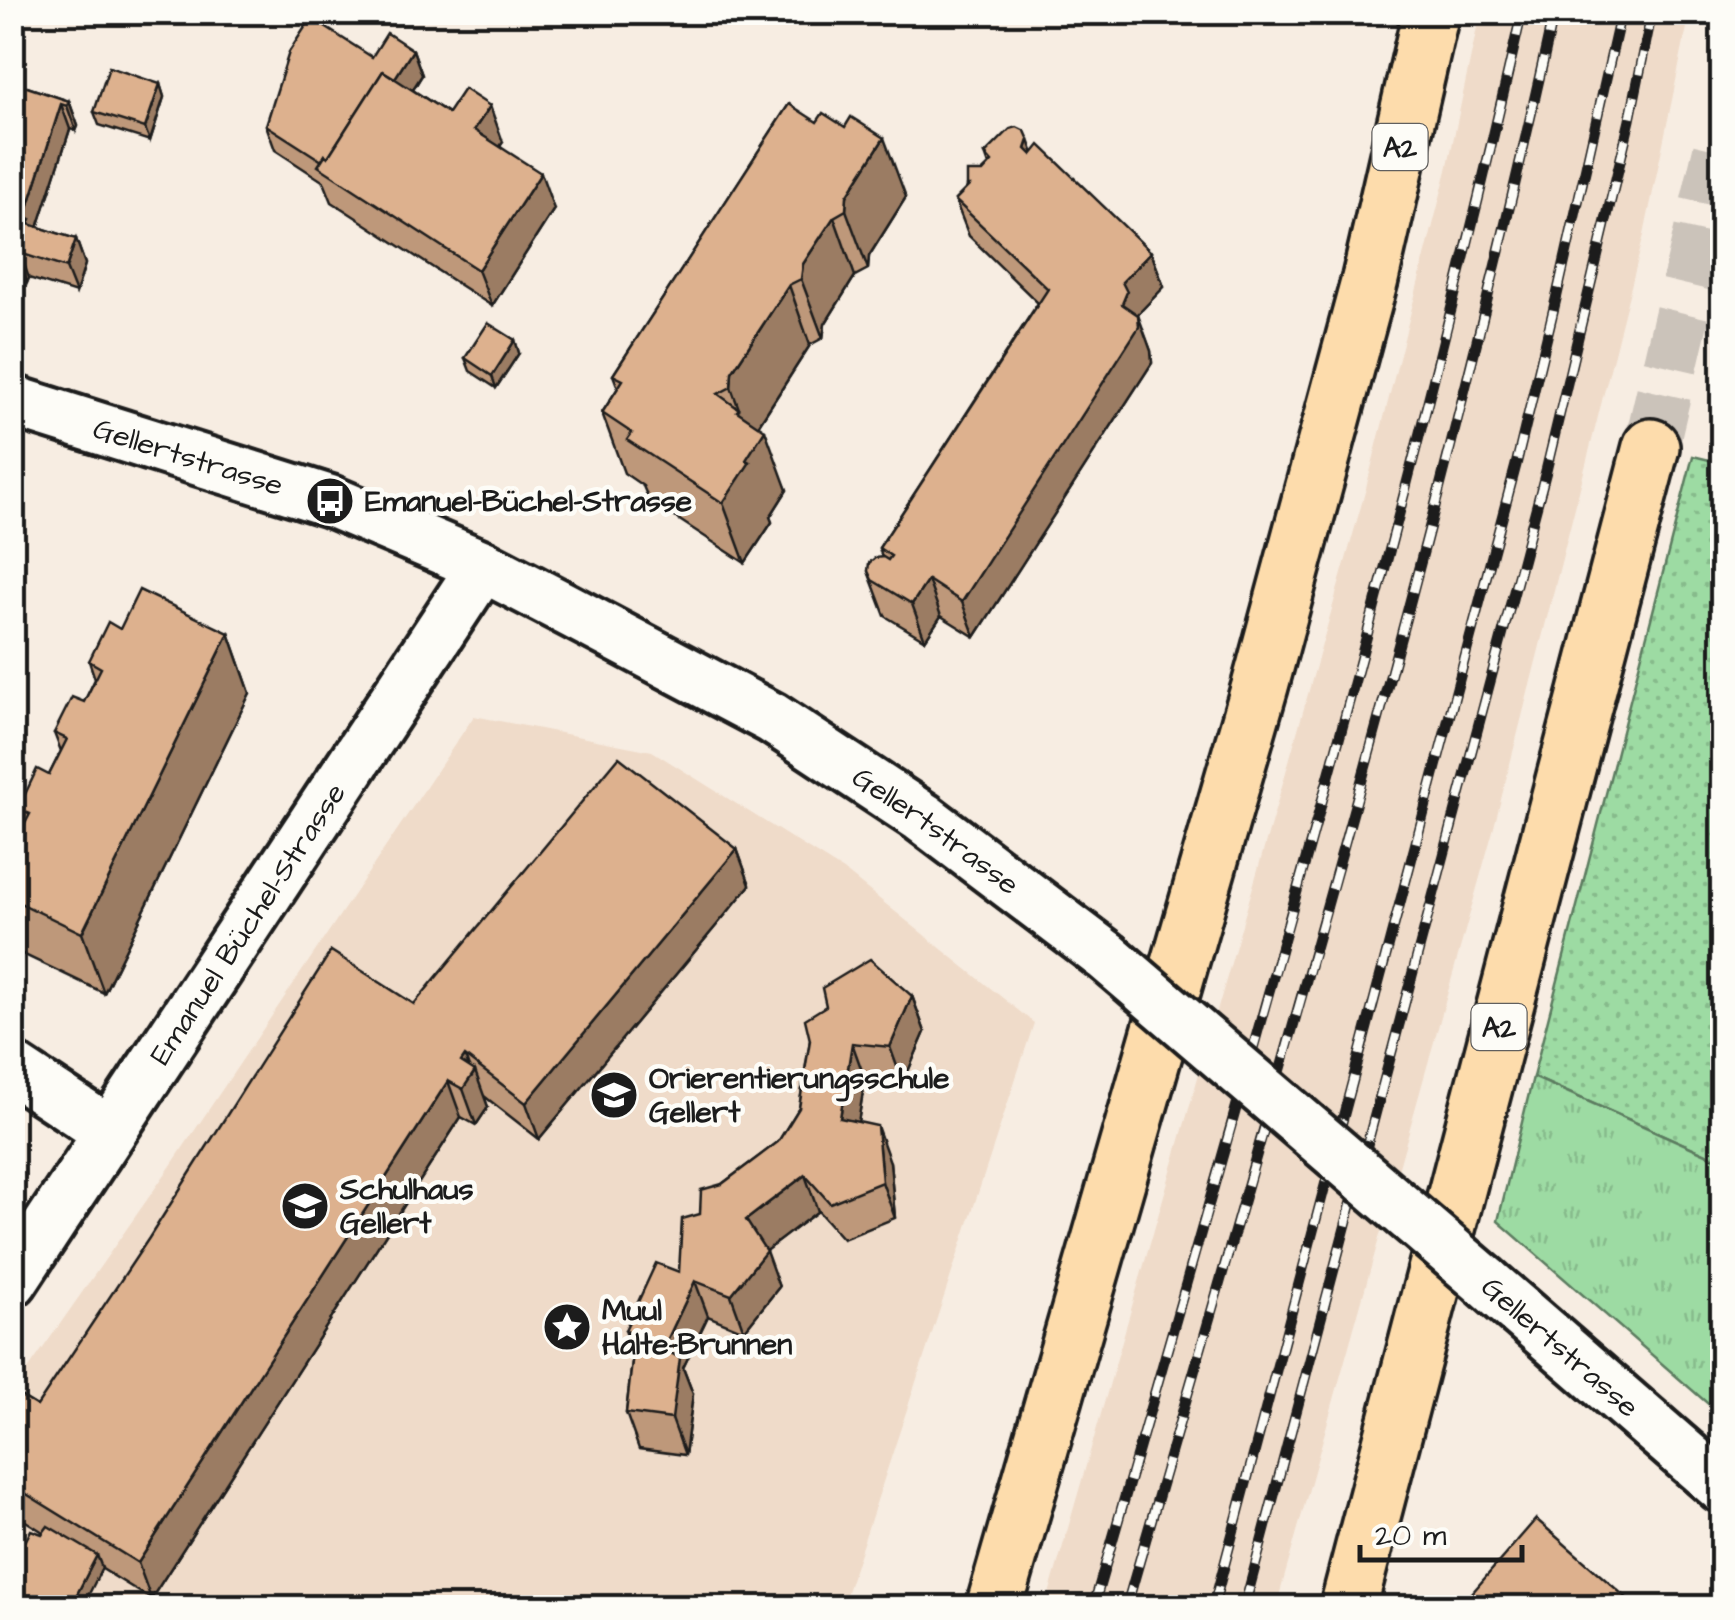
<svg xmlns="http://www.w3.org/2000/svg" width="1735" height="1620" font-family="'Architects Daughter',sans-serif">
	<defs>
		<pattern id="grass-dots" width="8" height="8" patternUnits="userSpaceOnUse" patternTransform="scale(2.5)"><rect width="8" height="8" fill="#9ddba3"/><path d="M2 2h.1M6 6h.1" fill="none" stroke="#87bb8c" stroke-width="1.8" stroke-linecap="round"/></pattern>
		<pattern id="park-tufts" width="24" height="20" patternUnits="userSpaceOnUse" patternTransform="scale(2.5)"><rect width="24" height="20" fill="#9ddba3"/><path d="M3 7l-1-3M5 7V3M7 7l1-3M15 17l-1-3M17 17v-4M19 17l1-3" fill="none" stroke="#87bb8c"/></pattern>
	</defs>
	<rect width="100%" height="100%" fill="#f7ede2"/>
	<filter id="ink" filterUnits="userSpaceOnUse"><feTurbulence type="fractalNoise" baseFrequency=".01" numOctaves="2"/><feDisplacementMap in="SourceGraphic" scale="20" xChannelSelector="R" yChannelSelector="G"/><feConvolveMatrix kernelMatrix="1 2 1 2 8 2 1 2 1" color-interpolation-filters="sRGB"/></filter>
	<g filter="url(#ink)">
		<!-- built -->
		<g fill="#efdbc9">
			<path d="M1480 13H1690L1644 235 1494 827 1276 1607 1045 1608 1282 786 1365 492 1447 170Z"/>
			<path d="M474 716 652 751 847 873 1034 1023 842 1607 13 1608V1391L170 1167Z"/>
		</g>
		<!-- grass -->
		<path fill="url(#grass-dots)" stroke="#5c7c60" stroke-width="2.5" d="M1693 456 1722 463V1161L1533 1077Z"/>
		<!-- park -->
		<path fill="url(#park-tufts)" stroke="#5c7c60" stroke-width="2.5" d="M1533 1077 1722 1161V1416L1498 1221Z"/>
		<g fill="none" stroke-linecap="round" stroke-linejoin="round">
			<!-- motorway-tunnel -->
			<path stroke="#cbc3ba" stroke-width="55" stroke-dasharray="55 28" stroke-linecap="butt" d="M1651 447 1722 144"/>
			<!-- minor casing -->
			<g stroke="#1c1c1c" stroke-width="58">
				<g id="minor">
					<path id="s1" d="M12 401 330 501 483 566 560 606 772 718 922 817 1106 956"/>
					<path d="M12 1068 109 1132"/>
					<path id="s2" d="M12 1281 483 566"/>
					<path id="s3" d="M1485 1281 1722 1487"/>
				</g>
			</g>
			<!-- motorway casing -->
			<g stroke="#1c1c1c" stroke-width="62">
				<g id="motorway">
					<path d="M994 1608 1260 686 1370 279 1431 12"/>
					<path d="M1348 1608 1651 447"/>
				</g>
			</g>
			<!-- minor -->
			<use href="#minor" stroke="#fdfcf7" stroke-width="50"/>
			<!-- motorway -->
			<use href="#motorway" stroke="#fddcac" stroke-width="55"/>
			<!-- rail casing -->
			<g stroke="#1c1c1c" stroke-width="11">
				<g id="rail">
					<path d="M1093 1608C1245 1078 1400 550 1522 12"/>
					<path d="M1126 1608C1278 1079 1436 550 1554 12"/>
					<path d="M1213 1608 1516 465 1557 295 1621 12"/>
					<path d="M1244 1608 1546 471 1630 120 1652 12"/>
				</g>
			</g>
			<!-- rail -->
			<use href="#rail" stroke="#fdfcf7" stroke-width="8" stroke-dasharray="22" stroke-linecap="butt"/>
			<!-- minor-bridge casing -->
			<g stroke="#1c1c1c" stroke-width="58" stroke-linecap="butt">
				<path id="minor-bridge" d="M1106 956 1485 1281"/>
			</g>
			<!-- minor-bridge -->
			<use href="#minor-bridge" stroke="#fdfcf7" stroke-width="50"/>
		</g>
		<!-- wall -->
		<g fill="#be987a" stroke="#1c1c1c" stroke-width="2.5">
			<path d="M413 50 422 75 413 90 448 113 503 142 500 146 554 209 492 306 332 202 324 182 275 150 266 125 372 57Z"/>
			<path d="M12 82 69 101 78 126 76 131 70 129 38 227 76 239 85 264 76 293 29 278 27 283 12 278Z"/>
			<path d="M160 84 164 97 150 141 99 125 94 112Z"/>
			<path d="M789 104 906 197 869 256 868 269 855 276 825 324 823 338 810 345 758 426 787 490 770 517 772 522 745 563 649 500 643 486 624 473 602 413 618 388 613 375Z"/>
			<path d="M1034 153 1151 252 1164 287 1137 315 1151 351 1152 363 975 637 941 616 925 640 885 616 868 571 882 557 879 548 1038 303 969 236 955 200 967 188V186L989 165 985 154Z"/>
			<path d="M515 340 519 353 496 388 470 371 465 358Z"/>
			<path d="M120 629 229 633 250 693 104 993 12 949V849L24 826 18 809 49 775 61 751 54 733 84 702 95 679 89 661Z"/>
			<path d="M737 849 750 885 539 1139 484 1096 488 1107 476 1125 461 1117 151 1599 102 1569 12 1608 43 1532 24 1520 18 1503 12 1499V1391L37 1406 414 1004Z"/>
			<path d="M912 996 925 1032 903 1083 865 1079 858 1122 890 1162 895 1218 843 1239 818 1211 765 1251 779 1287 744 1331 708 1316 683 1368 693 1394 685 1455 639 1449 626 1413 633 1353 625 1330 679 1272 700 1214 722 1184 778 1142 799 1108 810 1040Z"/>
		</g>
		<!-- shaded-wall -->
		<g fill="#9b7c63" stroke="#1c1c1c" stroke-width="2.5">
			<path d="M413 50 422 75 400 109 391 84Z"/>
			<path d="M160 84 164 97 150 141 145 128Z"/>
			<path d="M69 101 78 126 76 131 67 106Z"/>
			<path d="M61 104 70 129 36 234 25 217Z"/>
			<path d="M490 106 503 142 487 166 474 130Z"/>
			<path d="M884 138 906 197 869 256 868 269 846 210 847 196Z"/>
			<path d="M1029 140 1042 176 1026 149Z"/>
			<path d="M541 173 554 209 492 306 478 270Z"/>
			<path d="M834 217 855 276 825 324 823 338 801 279 803 264Z"/>
			<path d="M76 239 85 264 76 293 66 268Z"/>
			<path d="M1151 252 1164 287 1136 316 1138 315 1151 351 1152 363 975 637 962 602 1122 304V282Z"/>
			<path d="M20 253 29 278 27 283 18 258Z"/>
			<path d="M789 285 810 345 754 432 765 430 787 490 770 517 772 522 745 563 723 503 737 411 739 409 731 387 732 372Z"/>
			<path d="M515 340 519 353 496 388 492 376Z"/>
			<path d="M928 580 941 616 925 640 912 604Z"/>
			<path d="M229 633 250 693 104 993 82 933Z"/>
			<path d="M737 849 750 885 539 1139 526 1103Z"/>
			<path d="M912 996 925 1032 903 1083 890 1047Z"/>
			<path d="M852 1043 865 1079 853 1154 840 1118Z"/>
			<path d="M465 1056 472 1076 475 1071 488 1107 476 1125 463 1089 461 1062Z"/>
			<path d="M448 1081 461 1117 151 1599 138 1563Z"/>
			<path d="M877 1126 890 1162 895 1218 882 1182Z"/>
			<path d="M805 1175 818 1211 759 1256 746 1220Z"/>
			<path d="M766 1251 779 1287 744 1331 731 1295Z"/>
			<path d="M695 1281 708 1316 683 1368 693 1394 685 1455 672 1419 663 1349Z"/>
			<path d="M97 1555 102 1568 82 1608 76 1596Z"/>
		</g>
		<!-- building -->
		<g fill="#ddb18e" stroke="#1c1c1c" stroke-width="2.5">
			<path d="M311 18 372 57 387 33 413 50 395 78 383 71 328 157 325 155 322 161 266 125 289 52Z"/>
			<path d="M109 67 160 84 145 128 94 112Z"/>
			<path d="M383 71 448 113 464 89 490 106 474 130 541 173 478 270 318 166 325 155 328 157Z"/>
			<path d="M12 82 69 101 67 106 61 104 25 217 31 219 29 224 76 239 66 268 20 253 18 258 12 256Z"/>
			<path d="M789 104 817 122 823 113 845 127 851 117 884 138 847 196 846 210 834 217 803 264 801 279 789 285 732 372 731 387 718 394 739 409 737 411 765 430 746 460 750 462 723 503 627 440 632 433 602 413 623 380 613 375Z"/>
			<path d="M1017 127 1025 131 1029 140 1026 149 1032 155 1040 145 1151 252 1122 282 1127 292 1122 304 1138 315 1139 327 962 602 928 580 912 604 872 580 868 571 869 563 875 558 883 557 888 560 891 556 879 548 1048 289 955 200 969 186H967V172H983L992 162 985 154 1010 129Z"/>
			<path d="M488 323 515 340 492 376 465 358Z"/>
			<path d="M139 590 229 633 82 933 12 899V849L30 814 18 809 37 769 49 775 67 739 54 733 72 697 84 702 101 668 89 661 108 622 120 629Z"/>
			<path d="M619 757 737 849 526 1103 465 1056 461 1062 475 1071 463 1089 448 1081 138 1563 12 1485V1482L16 1477 12 1474V1391L37 1406 149 1238 331 951 414 1004Z"/>
			<path d="M870 959 912 996 890 1047 852 1043 840 1118 877 1126 882 1182 830 1203 805 1175 746 1220 766 1251 731 1295 695 1281 663 1349 680 1358 672 1419 626 1413 635 1336 625 1330 656 1263 679 1272 682 1219 700 1214 701 1190 722 1184 778 1142 799 1108 810 1040 805 1019 826 1006 822 988Z"/>
			<path d="M1536 1519 1638 1608H1459Z"/>
			<path d="M48 1526 97 1555 76 1596 99 1608H12V1568L31 1530 42 1534Z"/>
		</g>
	</g>
	<!-- icons -->
	<defs>
		<g id="bus-disc" transform="scale(2.5)"><circle r="9.5" fill="#1c1c1c" stroke="#fdfcf7"/><path d="M-5-6H5V4H4V6H2V4H-2V6H-4V4H-5ZM-3.5-4V0h7V-4ZM-3.5 1.2v1.5H-2V1.2ZM2 1.2v1.5H3.5V1.2Z" fill="#fff"/></g>
		<g id="school-disc" transform="scale(2.5)"><circle r="9.5" fill="#1c1c1c" stroke="#fdfcf7"/><path d="M0-5L7-2L0 1L-7-2ZM-4 1L0 2.5L4 1V4Q0 6-4 4Z" fill="#fff"/></g>
		<g id="sight-disc" transform="scale(2.5)"><circle r="9.5" fill="#1c1c1c" stroke="#fdfcf7"/><path d="M0-6L1.8-2.2L6-1.7L2.9 1.2L3.7 5.4L0 3.3L-3.7 5.4L-2.9 1.2L-6-1.7L-1.8-2.2Z" fill="#fff"/></g>
	</defs>
	<g fill-rule="evenodd">
		<use href="#bus-disc" x="330" y="501"/>
		<use href="#school-disc" x="614" y="1095"/>
		<use href="#school-disc" x="305" y="1206"/>
		<use href="#sight-disc" x="567" y="1327"/>
	</g>
	<g text-anchor="middle" stroke-width="9" stroke-linejoin="round" paint-order="stroke">
		<!-- shield labels -->
		<g fill="#fdfcf7" stroke="#605f5e" stroke-width="2.5">
			<rect x="1372.5" y="124" width="55" height="46" rx="8"/>
			<rect x="1471.5" y="1004" width="55" height="46" rx="8"/>
		</g>
		<g font-size="28" font-weight="bold" fill="#1c1c1c">
			<text x="1400" y="157">A2</text>
			<text x="1499" y="1037">A2</text>
		</g>
		<!-- street labels -->
		<g font-size="30" fill="#1c1c1c" stroke="#fdfcf7">
			<text dy="10" stroke="none"><textPath href="#s1" startOffset="185">Gellertstrasse</textPath></text>
			<text dy="10" stroke="none"><textPath href="#s1" startOffset="1025">Gellertstrasse</textPath></text>
			<text dy="10" stroke="none"><textPath href="#s2" startOffset="428">Emanuel Büchel-Strasse</textPath></text>
			<text dy="10" stroke="none"><textPath href="#s3" startOffset="100">Gellertstrasse</textPath></text>
		</g>
		<!-- poi labels -->
		<g font-size="30" font-weight="bold" fill="#1c1c1c" stroke="#fdfcf7" text-anchor="start">
			<text x="365" y="511">Emanuel-Büchel-Strasse</text>
			<text x="649" y="1088">Orierentierungsschule<tspan x="649" dy="34">Gellert</tspan></text>
			<text x="340" y="1199">Schulhaus<tspan x="340" dy="34">Gellert</tspan></text>
			<text x="602" y="1320">Muul<tspan x="602" dy="34">Halte-Brunnen</tspan></text>
		</g>
	</g>
	<!-- margin -->
	<rect width="1735" height="1620" fill="none" stroke="#fdfcf7" stroke-width="50"/>
	<rect x="25" y="25" width="1685" height="1570" fill="none" stroke="#1c1c1c" stroke-width="4" filter="url(#ink)"/>
	<!-- scale -->
	<path d="M1360 1545v15h162v-15" fill="none" stroke="#1c1c1c" stroke-width="5"/>
	<text x="1375" y="1545" font-size="30" fill="#1c1c1c" stroke="#fdfcf7" stroke-width="8" paint-order="stroke">20 m</text>
</svg>
